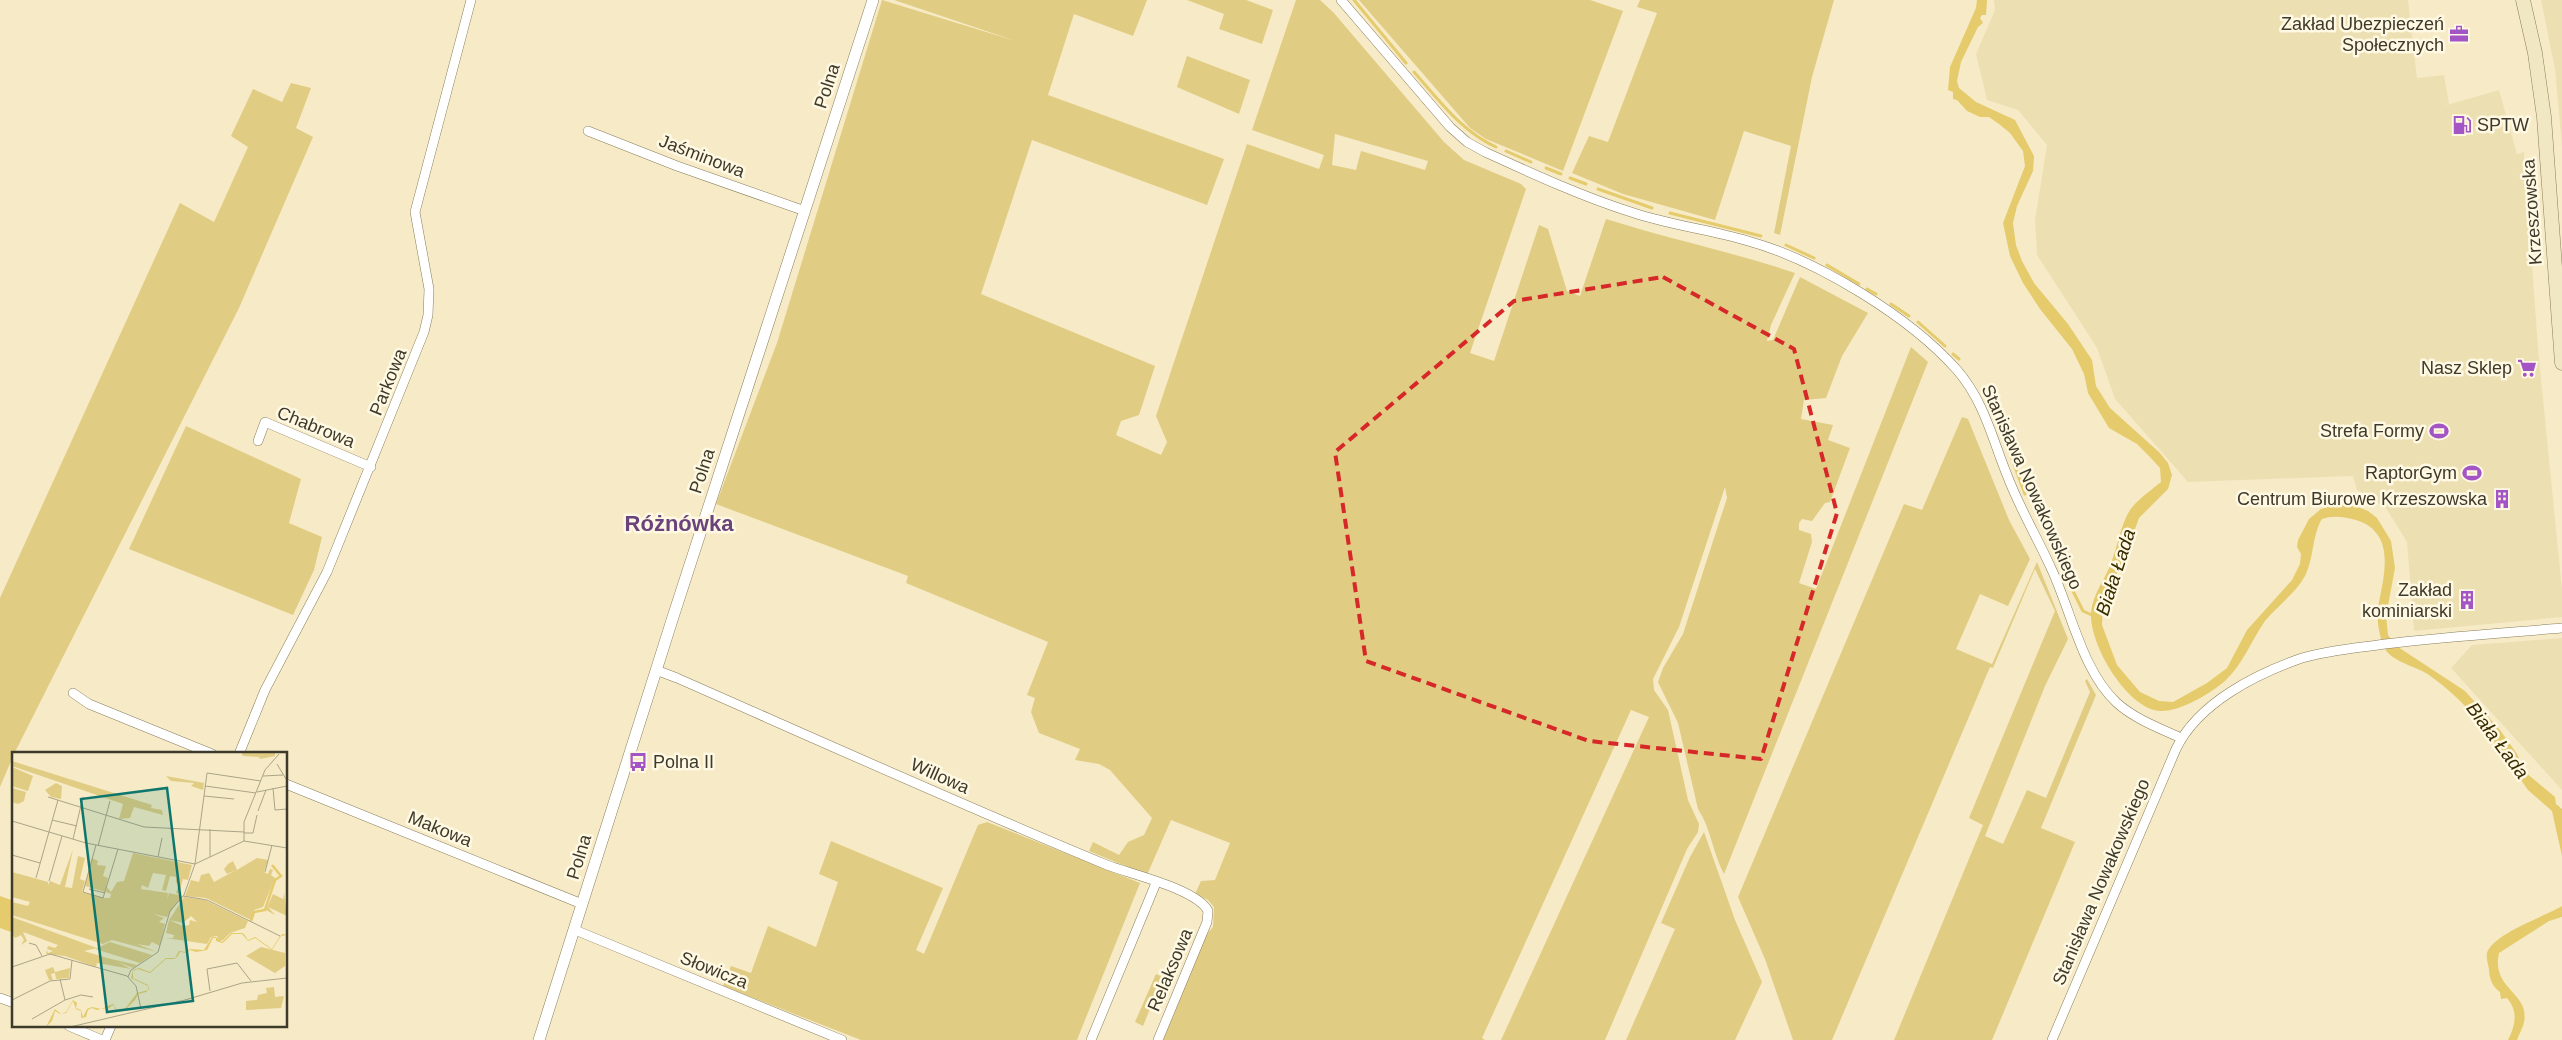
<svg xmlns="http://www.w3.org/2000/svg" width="2562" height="1040" font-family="Helvetica,sans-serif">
	<rect width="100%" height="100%" fill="#f6ebc6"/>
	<!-- built -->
	<g fill="#ece0b3">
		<path d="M1994 0H2408L2417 78 2444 75 2449 104 2440 107 2499 90 2517 154 2524 152 2538 348 2562 589V617L2414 631 2407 542 2386 508 2357 490 2353 476 2188 482 2115 399 2097 348 2037 255 2035 220 2047 145 2018 110 1987 100 1976 54 1995 10Z"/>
		<path d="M2541 0H2562V146L2555 69Z"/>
		<path d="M2562 638V790L2451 668 2472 645Z"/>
	</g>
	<!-- green -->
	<g fill="#e1cc83" fill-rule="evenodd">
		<path d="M882 0 1019 42 894 0H1147L1133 36 1074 14 1048 95 1224 159 1207 205 1032 140 981 294 1155 366 1139 415 1121 421 1116 435 1161 455 1167 442 1156 416 1247 144 1319 169 1324 155 1252 130 1296 0H1320L1333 12 1444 142 1464 160 1521 184 1526 189 1470 353 1494 361 1539 225 1548 229 1567 291 1580 296 1606 219C1669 239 1733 252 1795 273L1771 325 1767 341 1773 340 1800 277 1868 313 1842 356 1826 398 1804 400 1801 419 1833 425 1828 440 1850 448 1830 502 1825 503 1812 521 1802 519 1799 523V530L1811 534 1812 542 1799 583 1816 589 1911 347 1928 362 1724 874C1713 854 1711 828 1698 809L1678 723 1658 682 1663 668 1683 634 1727 498 1725 487 1679 627 1653 679 1654 690 1668 710 1688 800 1699 824 1698 832 1687 849 1605 1040H1501L1649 717 1631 710 1482 1038 1485 1040H1163L1206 935 1213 927 1214 907 1208 900 1195 894 1201 881 1215 880 1230 843 1171 820 1147 875 1089 851 1093 842 1119 855 1128 842 1144 835 1152 818 1110 770 1099 764 1075 760 1080 749 1039 733 1031 712 1035 698 1027 695 1048 642 906 583 908 576 716 504 777 343ZM1335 134 1428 161 1425 170 1361 151 1356 170 1332 165Z"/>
		<path d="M1187 0H1246L1273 10 1262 44 1219 29 1224 14Z"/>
		<path d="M1359 0H1590L1623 11 1563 171 1486 139 1470 128Z"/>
		<path d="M1640 0H1834L1812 77 1780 235 1774 233 1791 146 1744 131 1715 220 1623 194 1572 173 1589 136 1608 142 1657 13 1637 7Z"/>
		<path d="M1187 56 1250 80 1239 114 1177 87Z"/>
		<path d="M291 83 311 88 296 128 313 137 239 308 14 754 0 787V598L180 203 214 222 248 147 231 136 253 89 282 102Z"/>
		<path d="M1962 417 1968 419 2009 520 2030 559 2008 606 1980 594 1956 649 1992 664 2037 562 2068 639 2045 686 1985 836 2003 844 2027 790 2046 798 2090 692 2085 681 2087 679 2096 695 2041 828 2075 842 1992 1040H1894L1983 825 1969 818 2055 611 2035 569 1993 668 1990 667 1832 1040H1793L1765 959 1738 897 1904 504 1922 510Z"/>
		<path d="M186 426 301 479 289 523 322 537 314 570 293 615 129 549Z"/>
		<path d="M987 822 1140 883 1077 1040H861L723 986 731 966 751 973 768 926 816 947 838 882 819 874 831 841 943 888 916 950 924 954 978 825Z"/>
		<path d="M1704 832 1735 920 1762 982 1735 1040H1626L1675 929 1661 923 1690 857Z"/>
		<path d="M1156 974 1163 977 1143 1026 1135 1022Z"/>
	</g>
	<!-- water -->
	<g fill="#e5cb6c">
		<path d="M1977 0H1987L1986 15H1982L1980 18 1983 23 1978 27 1961 62 1957 81 1959 88 1976 102 2015 120 2034 156 2033 171 2017 206 2013 223 2016 245 2022 261 2034 283 2068 324 2092 360 2096 386 2110 408 2160 453 2168 463 2172 475 2168 489 2139 518 2126 554 2103 604 2102 625 2117 665 2140 692 2159 701 2173 702 2207 683 2227 668 2247 630 2292 580 2300 564 2301 554 2297 547 2298 540 2309 519 2321 509 2337 504 2358 507 2368 511 2377 518 2391 541 2395 568 2386 616 2388 635 2395 645 2465 691 2500 730 2517 754 2525 772 2555 797 2556 804 2562 809V856L2552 811 2528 790 2516 773 2512 772V768C2486 729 2467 702 2429 675 2416 666 2391 662 2384 647 2378 633 2376 616 2379 602 2385 572 2395 532 2356 520 2345 517 2333 515 2322 519 2312 535 2314 558 2305 576 2295 594 2278 605 2265 621 2251 641 2243 664 2225 681 2210 694 2174 716 2154 710 2123 701 2089 643 2091 612 2093 593 2105 580 2111 563 2118 546 2120 526 2130 510 2138 499 2150 491 2161 482L2160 468 2149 456 2137 444 2109 428 2088 393 2084 374 2072 349 2040 309 2023 283 2010 256 2003 223 2025 166 2023 151 2010 133 1999 124 1989 117H1980L1967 111 1957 100 1953 99V92L1948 90 1950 67 1976 8Z"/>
		<path d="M0 896 14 901V933L0 928Z"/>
		<path d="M2562 906V917L2549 921 2499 953C2491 990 2530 992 2524 1022 2523 1028 2519 1034 2517 1040H2508C2515 1026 2519 1012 2507 998L2501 999 2500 992C2493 987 2489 979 2489 969 2488 964 2486 958 2487 953 2492 934 2546 916 2562 906Z"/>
	</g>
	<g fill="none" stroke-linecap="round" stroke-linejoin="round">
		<!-- stream -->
		<g stroke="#e5cb6c" stroke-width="3">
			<path d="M1354 0 1406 63"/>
			<path d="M1414 72C1438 99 1462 132 1496 147"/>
			<path d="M1506 151 1531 162"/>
			<path d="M1546 168 1561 174"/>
			<path d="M1570 178 1586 184"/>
			<path d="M1598 189 1652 208"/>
			<path d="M1670 213 1761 236"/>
			<path d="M1786 245 1814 258"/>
			<path d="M1827 265 1859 284"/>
			<path d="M1867 289 1876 294"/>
			<path d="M1891 304 1909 316"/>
			<path d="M1918 322 1945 346"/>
			<path d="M1953 354 1959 359"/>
			<path d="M1985 390 1996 415"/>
			<path d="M2000 426 2025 494"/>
			<path d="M2049 540 2054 550"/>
			<path d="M2062 568 2069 581"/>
			<path d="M2073 591 2083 611 2094 616"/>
		</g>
		<!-- minor casing -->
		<g stroke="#887e5c" stroke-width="10">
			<g id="minor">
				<path d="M1341 0 1450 127 1467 142 1485 152C1533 174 1583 197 1634 213 1671 225 1710 230 1748 241 1817 260 1910 317 1957 370 1984 401 1992 438 2007 475 2019 507 2037 537 2051 568 2071 610 2082 671 2117 703 2135 719 2159 728 2181 738"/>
				<path d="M588 131 677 166 805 211"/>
				<path d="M258 441 265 422 371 467"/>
				<path d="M656 670 677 678C820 741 962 805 1107 865 1130 874 1197 889 1208 911L1207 922 1158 1040"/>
				<path d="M73 693 89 704 212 754"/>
				<path d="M239 754 265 690 327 572 424 332 428 315 429 289 415 212 471 0"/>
				<path d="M286 784 582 904"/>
				<path d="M575 930 842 1040"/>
				<path d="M0 998 14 1003"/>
				<path d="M69 1026 102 1040"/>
				<path d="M105 1040 111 1026"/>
				<path d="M1091 1040 1156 883"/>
				<path d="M2052 1040 2176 749C2198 703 2256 674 2302 658 2329 650 2357 648 2385 644 2443 637 2503 633 2562 628"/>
			</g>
		</g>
		<!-- tertiary casing -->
		<g stroke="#887e5c" stroke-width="12">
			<path id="tertiary" d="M539 1040 673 617 873 0"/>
		</g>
		<!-- secondary casing -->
		<g stroke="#887e5c" stroke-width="15">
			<path id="secondary" d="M2523 0 2535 53 2544 117 2562 363"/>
		</g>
		<!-- minor -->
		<use href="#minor" stroke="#fff" stroke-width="9"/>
		<!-- tertiary -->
		<use href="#tertiary" stroke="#fff" stroke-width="11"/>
		<!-- secondary -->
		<use href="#secondary" stroke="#f1e8c3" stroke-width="14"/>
	</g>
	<!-- marked area -->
	<path fill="none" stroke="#d62828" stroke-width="4" stroke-dasharray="10 6" stroke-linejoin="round" d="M1663 277 1794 349 1837 513 1761 759 1589 741 1366 661 1335 452 1514 301Z"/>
	<!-- icons -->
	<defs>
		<g id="office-bare" transform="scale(1.5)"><path d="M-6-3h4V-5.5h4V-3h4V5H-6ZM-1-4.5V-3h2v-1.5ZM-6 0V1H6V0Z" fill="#a354c5" stroke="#fff8e2" stroke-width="2.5" paint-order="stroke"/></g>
		<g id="fuel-bare" transform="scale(1.5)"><path d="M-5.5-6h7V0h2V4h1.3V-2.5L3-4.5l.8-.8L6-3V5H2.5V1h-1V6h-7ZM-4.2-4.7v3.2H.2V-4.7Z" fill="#a354c5" stroke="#fff8e2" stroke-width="2.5" paint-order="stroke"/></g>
		<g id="supermarket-bare" transform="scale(1.5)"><path d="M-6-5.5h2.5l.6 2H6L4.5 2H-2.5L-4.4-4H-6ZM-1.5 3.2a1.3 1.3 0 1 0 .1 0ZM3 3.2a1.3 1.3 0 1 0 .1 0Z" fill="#a354c5" stroke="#fff8e2" stroke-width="2.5" paint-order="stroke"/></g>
		<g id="stadium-bare" transform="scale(1.5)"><path d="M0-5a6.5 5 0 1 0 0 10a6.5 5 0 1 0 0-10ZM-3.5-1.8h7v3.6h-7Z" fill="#a354c5" stroke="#fff8e2" stroke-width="2.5" paint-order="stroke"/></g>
		<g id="building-bare" transform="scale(1.5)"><path d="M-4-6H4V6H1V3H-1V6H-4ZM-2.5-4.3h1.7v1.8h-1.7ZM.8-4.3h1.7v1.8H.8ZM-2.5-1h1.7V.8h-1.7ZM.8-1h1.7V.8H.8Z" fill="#a354c5" stroke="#fff8e2" stroke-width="2.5" paint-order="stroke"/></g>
		<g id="bus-bare" transform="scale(1.5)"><path d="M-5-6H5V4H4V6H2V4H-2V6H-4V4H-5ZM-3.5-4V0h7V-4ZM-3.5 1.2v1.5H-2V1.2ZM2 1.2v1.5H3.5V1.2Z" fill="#a354c5" stroke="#fff8e2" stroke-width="2.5" paint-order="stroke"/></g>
	</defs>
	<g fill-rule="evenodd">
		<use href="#office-bare" x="2459" y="34"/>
		<use href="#fuel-bare" x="2462" y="125"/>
		<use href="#supermarket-bare" x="2527" y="368"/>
		<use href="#stadium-bare" x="2439" y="431"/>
		<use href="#stadium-bare" x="2472" y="473"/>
		<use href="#building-bare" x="2502" y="499"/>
		<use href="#building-bare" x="2467" y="600"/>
		<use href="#bus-bare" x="638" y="762"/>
	</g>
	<g text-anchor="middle" stroke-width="5" stroke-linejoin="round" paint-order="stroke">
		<!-- poi labels -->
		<g font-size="18" fill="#3e3a2b" stroke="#fff8e2" text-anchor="end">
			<text x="2444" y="30">Zakład Ubezpieczeń<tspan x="2444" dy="21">Społecznych</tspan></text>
			<text x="2477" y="131" text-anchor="start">SPTW</text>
			<text x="2512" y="374">Nasz Sklep</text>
			<text x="2424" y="437">Strefa Formy</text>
			<text x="2457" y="479">RaptorGym</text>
			<text x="2487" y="505">Centrum Biurowe Krzeszowska</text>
			<text x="2452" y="596">Zakład<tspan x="2452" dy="21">kominiarski</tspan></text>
			<text x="653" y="768" text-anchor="start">Polna II</text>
		</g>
		<!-- street labels -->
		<g font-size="18" fill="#3e3a2b" stroke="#fff8e2">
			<text transform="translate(827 86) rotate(-72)" y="6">Polna</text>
			<text transform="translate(702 156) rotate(21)" y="6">Jaśminowa</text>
			<text transform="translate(2532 212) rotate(-94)" y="6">Krzeszowska</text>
			<text transform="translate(388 382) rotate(-68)" y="6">Parkowa</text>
			<text transform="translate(316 427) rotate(22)" y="6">Chabrowa</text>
			<text transform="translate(702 471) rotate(-72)" y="6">Polna</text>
			<text transform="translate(2032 487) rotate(66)" y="6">Stanisława Nowakowskiego</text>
			<text transform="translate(940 776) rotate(24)" y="6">Willowa</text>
			<text transform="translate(440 829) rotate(22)" y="6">Makowa</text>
			<text transform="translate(579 857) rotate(-73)" y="6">Polna</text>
			<text transform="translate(2101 882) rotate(-67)" y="6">Stanisława Nowakowskiego</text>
			<text transform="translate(714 970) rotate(22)" y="6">Słowicza</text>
			<text transform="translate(1170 970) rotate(-67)" y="6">Relaksowa</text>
		</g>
		<!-- water labels -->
		<g font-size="19" font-style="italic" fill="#372c01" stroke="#fff8e2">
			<text transform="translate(2115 572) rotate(-72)" y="7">Biała Łada</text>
			<text transform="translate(2498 740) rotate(53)" y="7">Biała Łada</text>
		</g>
		<!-- district labels -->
		<g font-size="22" font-weight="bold" fill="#6a437c" stroke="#fff8e2">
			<text x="679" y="531">Różnówka</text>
		</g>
	</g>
	<!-- overview -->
	<g transform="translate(12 752)">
		<rect width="275" height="275" fill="#f6ebc6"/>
		<path d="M229 0H263V4L248 7 247 5 231 4ZM0 9 140 53 139 56 150 58 151 63 122 55 118 66 107 67 111 52 114 53 0 14ZM0 15 21 24 16 39 0 34ZM154 24 192 31 191 38 179 34 182 31 159 29ZM44 31 50 34 49 47 39 45 33 38ZM0 36 14 40 12 49 6 52 0 50ZM61 97 53 135 60 136 66 104 73 106 68 127 73 129 70 140 92 146H98L99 142 94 140 95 135 99 140 105 130 112 129 121 101 180 113 176 128 171 127 167 142 164 141 168 129 164 131V125L158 124 154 139 150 138 154 123 141 121 136 136 130 133 129 137 156 141 155 147 157 141 170 144 155 165 141 162 152 166 147 170 153 172 148 194 140 190 137 194 125 192 145 200 100 188 91 192 0 163V150L16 154 18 150 0 145V120L36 130V133L38 129 48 133ZM80 106 86 109 85 113 94 114 91 124 96 126 93 140 73 134ZM245 106 256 108 252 120 256 122 258 117 261 118 259 123 263 126 251 155 242 158 239 168 194 146 173 144 179 128 187 130 189 123 197 121 202 130 224 118 215 122 212 117 216 112 221 109 225 118ZM272 141 275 164 256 155 263 163 254 158 261 142 271 147ZM172 145 193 148 236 169 233 176 218 181 211 188 207 189 205 184 199 185 195 192 154 186H161L162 183 154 181 157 168 171 174 177 173 178 168 185 170 179 164 171 171 157 168ZM0 165 85 196 72 199 95 206 125 213 128 211 83 197 98 190 140 203 121 216 106 210 119 217 85 211 84 215 53 204 34 202 35 198 36 201 41 199 35 197 36 194 43 196 46 193 11 180 15 189 9 193 12 188 9 183 3 186 0 182ZM249 195 273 201V214L263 221 234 204ZM41 215 43 220 58 216 57 226 44 227 43 221 39 222 41 228H37L33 218ZM262 235 263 245 272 244 269 256 234 258V249L245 248 246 243 255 241 254 236Z" fill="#e1cc83"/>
		<path d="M219 181H230L232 182 236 188 243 185 260 197 268 184 271 182 275 183 269 184 260 198 243 186 236 189 230 182H220L212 190 210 191 204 189V186H201L195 198 184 200 178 198 175 201 168 200 165 205 162 207H154L138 221 126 217 121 219V226L136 233 137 237 134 240 126 242 123 248 113 258 106 260 101 253 97 256 89 257 85 258 80 256 76 258 74 265 70 266 69 265V259L64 257 61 249 54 261 48 262 43 259 40 269 34 275 43 257 49 262 54 260 61 248 65 251 64 256 69 258 71 265 75 257 80 255 89 257 101 252 106 259 113 257 125 241 136 238V234L119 226 121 218 127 216 138 220 154 206H163L167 199 175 200 178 197 192 198 200 185H204L210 190Z" fill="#e5cb6c"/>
		<path fill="none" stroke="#e5cb6c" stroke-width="2.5" d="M239 169 242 160 253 158 263 128 269 124 260 113"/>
		<path fill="none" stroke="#aca488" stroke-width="1" d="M265 12 274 27M251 24 271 23M193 34 244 41M261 36 263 58 275 57M245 40 275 34M192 44 222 47M36 45 132 75 232 80M246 59 254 38M40 68 65 74M0 69 74 91 183 112 232 89M232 81H241L245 63M61 87 71 45M232 89V70L253 18 267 2M232 89 275 96M84 93 71 140 91 146 106 97M86 94 98 49M0 103 28 111M146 105 150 86M198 105V77M253 120 260 93M24 126 46 48M37 129 50 84M77 137 93 141M171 144 195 148 268 184M275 188V237M17 191 24 193 30 204M0 215 38 202 115 224 124 234 129 257M116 225 119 218 146 200 158 159 172 143 183 112 195 21 249 29M48 227 53 248M198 239 195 217 225 211 239 229M0 248 38 229 58 227 60 208M20 267 53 248 69 243 81 245M58 275 173 248 230 231 275 226"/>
		<path fill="#0f766e" fill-opacity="0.15" stroke="#0f766e" stroke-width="2.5" d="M155 36 181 249 95 260 69 47Z"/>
		<rect width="275" height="275" fill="none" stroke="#3e3a2b" stroke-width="2.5"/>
	</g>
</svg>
